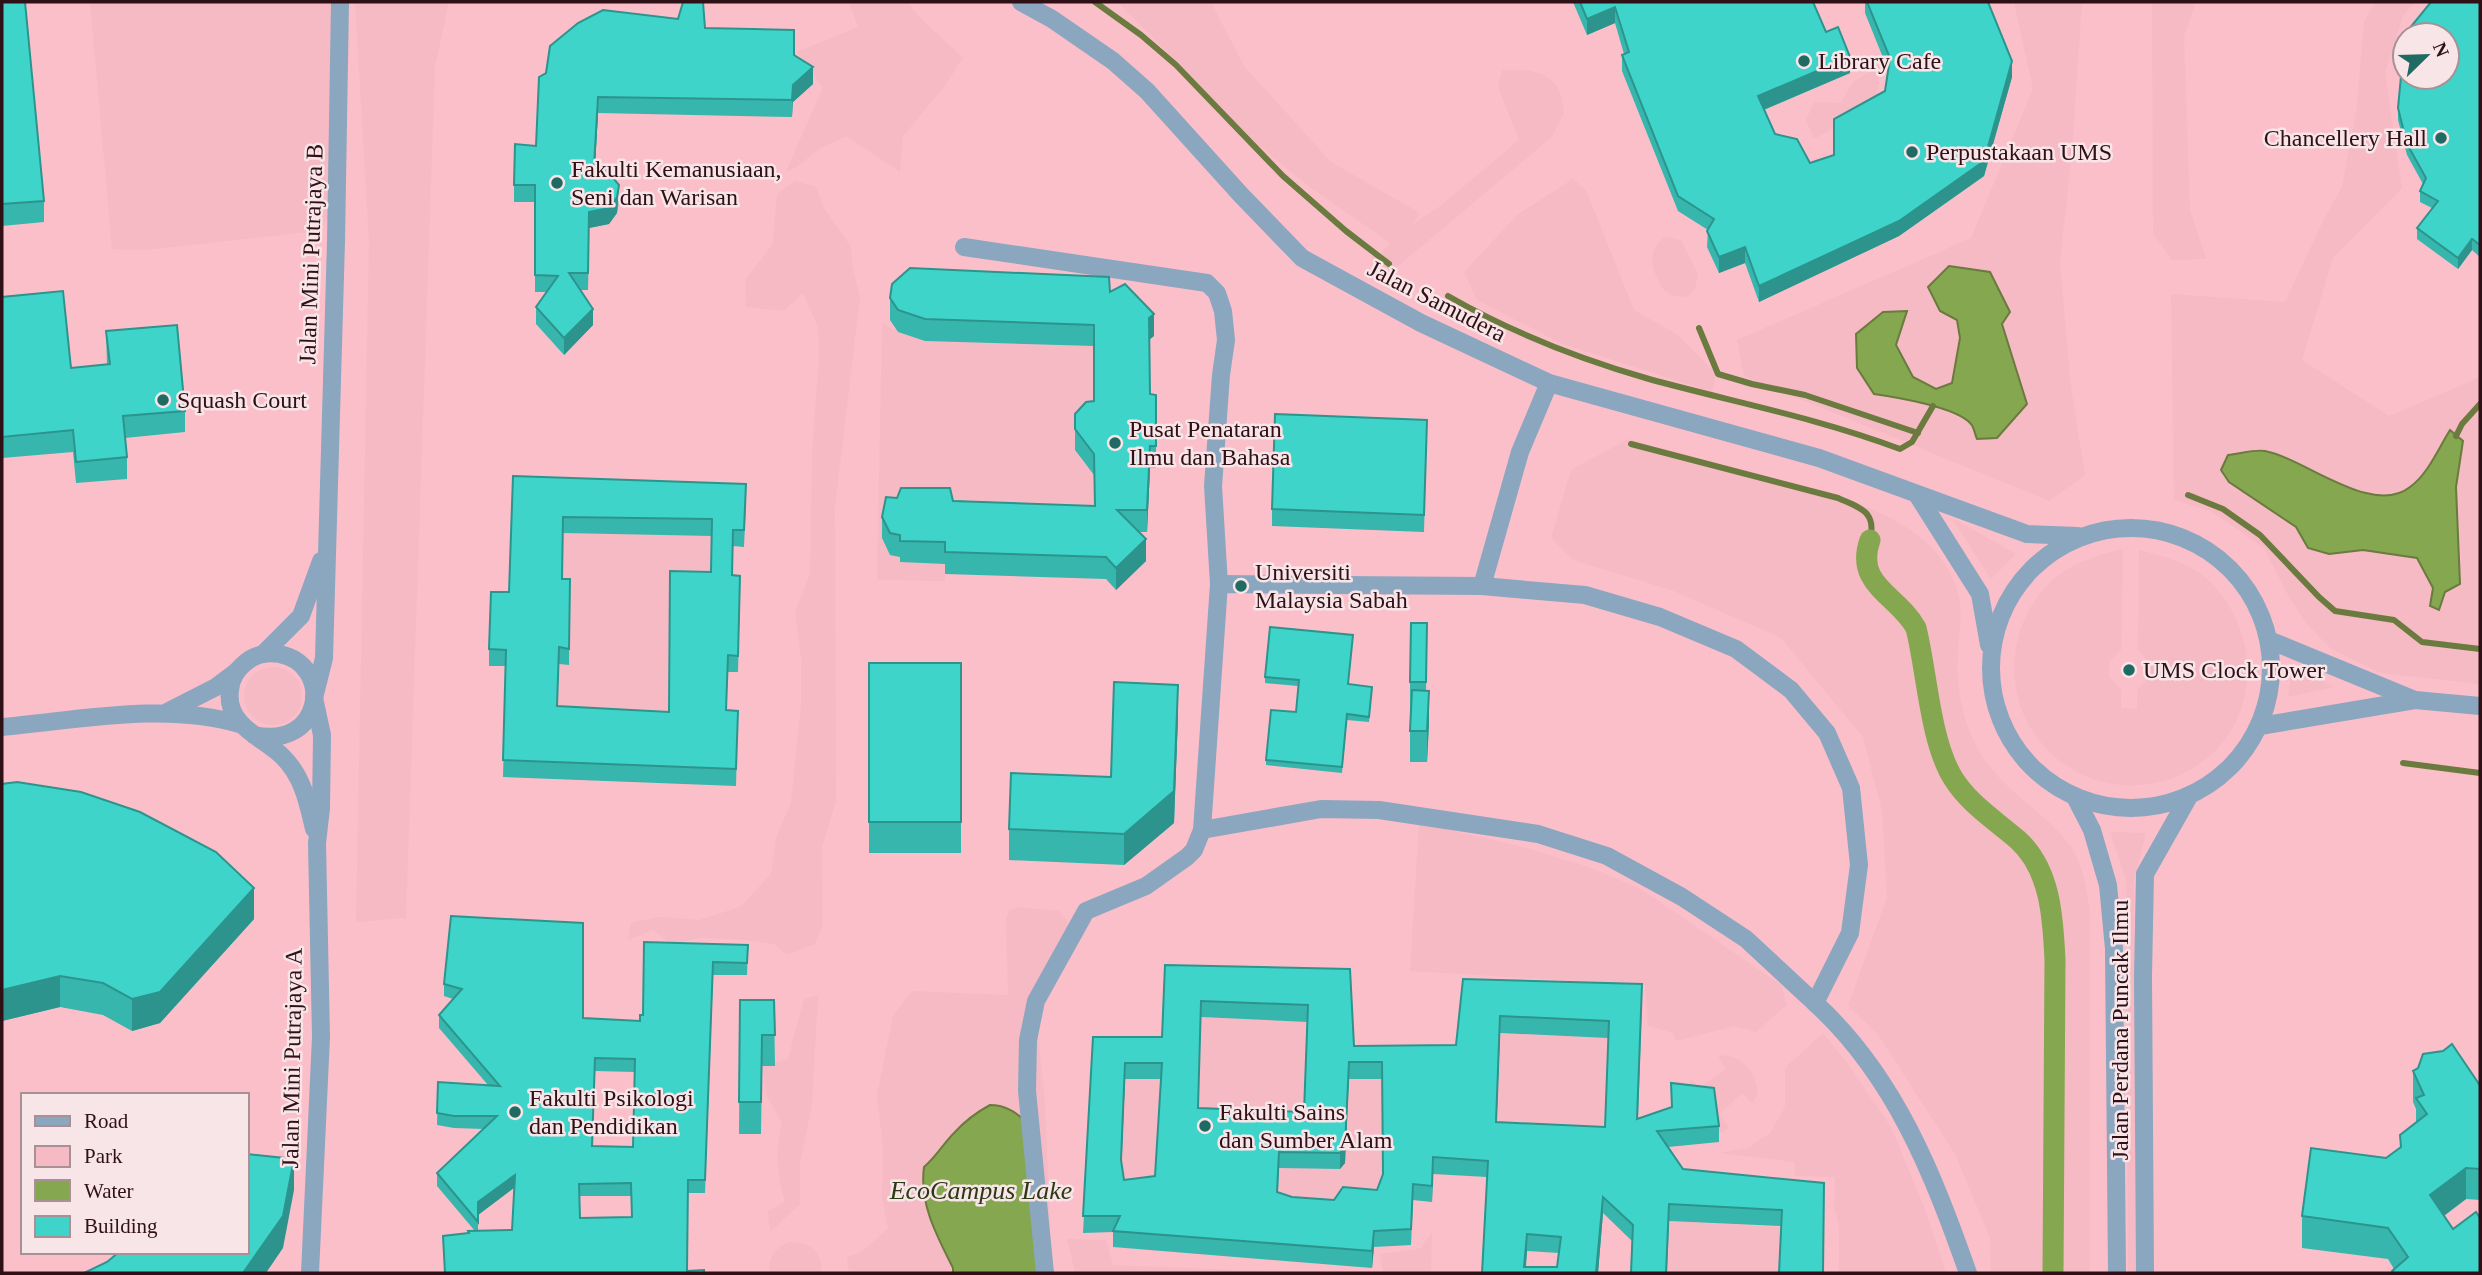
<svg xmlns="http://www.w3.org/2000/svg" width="2482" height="1275" font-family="'Times New Roman',serif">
	<rect width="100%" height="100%" fill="#f8d2d8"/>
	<!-- built -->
	<path fill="#fbbfca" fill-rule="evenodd" d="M2 2H2480V1273H2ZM2405 35H2447V77H2405ZM23 1095H247V1252H23Z"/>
	<!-- green -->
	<g fill="#f6bac4" fill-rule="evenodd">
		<path d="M90 2H333L330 217 317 231 146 250 112 249Z"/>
		<path d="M355 2H449L435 66 406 918 356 922 369 241Z"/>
		<path d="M849 2H908L918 16 963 58 944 87 903 136 900 172 846 136 819 149 795 168 786 172 823 87 797 52 858 27Z"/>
		<path d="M1118 2H1211L1244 66 1331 162 1420 213 1412 225 1439 207 1519 140 1498 87 1502 70C1523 69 1548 69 1559 90 1562 96 1563 106 1564 113L1552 137 1392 271 1379 256 1390 243 1307 185 1255 142Z"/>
		<path d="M2014 2H2082L2072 151 2060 263 2071 387 2085 475 2049 501 1744 376 1737 340 1971 238 2033 89ZM1940 311 2002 324 2017 368 1970 423C1939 407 1909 398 1874 394L1907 312 1896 345 1913 377 1936 389 1952 383 1960 338 1957 320Z"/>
		<path d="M2152 2H2196L2184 36 2190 210 2206 259 2172 260 2153 233Z"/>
		<path d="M2376 2H2415L2403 16 2385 73 2402 188 2333 258 2302 360 2389 416 2480 377V684L2381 673 2331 649 2306 623 2289 597 2264 548 2211 511 2174 500 2171 294 2285 302 2324 219 2342 187 2357 106 2364 21ZM2450 430 2463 441 2456 487 2461 561 2445 592 2430 606 2433 588 2417 558 2363 550 2329 554 2309 548 2296 527 2229 482 2388 497 2410 488 2426 470Z"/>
		<path d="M1879 66 1877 104 1814 139 1806 120 1814 102 1841 103 1853 82Z"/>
		<path d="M1573 179 1586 190 1634 310 1678 335 1716 374 1712 392 1560 343 1477 300 1464 272 1518 214Z"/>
		<path d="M795 181 816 187 824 208 851 247 852 264 860 297 835 507 836 801 822 847 823 925 815 944 787 955 774 944 744 940 700 938 671 944 653 930 628 940 631 923 658 917 699 920 740 907 771 874 776 838 791 803 801 704V658L795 612 810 574 812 453 819 357 818 327 803 293 784 311 746 307 745 280 773 244 777 194Z"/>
		<path d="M1664 237 1681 240 1698 274 1695 289 1688 297C1683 296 1676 297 1671 295 1659 289 1648 263 1654 250 1656 245 1660 241 1664 237Z"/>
		<path d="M882 323 902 334 925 341 1094 346V422L1075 436V450L1086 466 1093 464 1095 528 900 557V562L945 564V581L877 580Z"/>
		<path d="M1628 439C1670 451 1713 462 1756 474 1825 493 1940 513 1959 597 1963 616 1958 636 1958 655 1956 687 1962 719 1977 747 1998 788 2041 808 2068 843 2083 863 2087 889 2090 913V1273H1991L1990 1238 1955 1154 1877 1033 1848 1006 1887 897 1882 811 1863 737 1781 638 1674 591 1573 560 1551 538 1571 470Z"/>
		<path d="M1952 518 2016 554 1991 579Z"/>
		<path d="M563 533 712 536 711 588 669 729 557 723 559 664 569 665 570 596 562 595Z"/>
		<path d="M2123 549 2121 650 2110 661 2109 677 2121 689V708L2137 709V690L2149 678V662L2138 650 2139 550C2163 556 2188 562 2207 579 2245 614 2259 671 2237 719 2225 748 2196 771 2167 780 2067 810 1982 710 2026 616 2034 600 2047 582 2063 572 2082 560 2101 554 2123 549Z"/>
		<path d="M2292 666 2334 687 2288 697Z"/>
		<circle cx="273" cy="696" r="29"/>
		<path d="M1419 823 1519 846 1589 867 1641 889 1781 985 1787 1005 1756 1032 1735 1026 1676 1041 1673 1033 1648 1026 1645 985 1410 971Z"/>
		<path d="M2110 832 2146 833 2134 880 2136 1273H2128L2126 879Z"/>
		<path d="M1019 907 1059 911 1067 920 1071 931 1048 975 1037 1028 1045 1102 1051 1253 1019 1114C1012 1111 1005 1106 999 1105 971 1102 943 1152 924 1167L953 1273H849L847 1257 860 1253 888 1229 882 1198 883 1148 877 1095 893 1016 912 991 1008 995 1006 919 1009 910Z"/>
		<path d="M818 995 812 1105 800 1163V1204L770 1232 768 1211 785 1202C777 1174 774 1151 782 1123L767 1096 762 1066 788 1059 804 999Z"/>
		<path d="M1201 1017 1308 1022 1304 1128 1198 1125Z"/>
		<path d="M1500 1033 1609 1038 1605 1143 1496 1138Z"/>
		<path d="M1823 1033 1848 1064 1891 1127 1924 1207 1946 1273H1839V1225L1834 1208 1835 1177 1795 1176 1794 1162 1720 1153 1748 1148 1770 1133 1785 1107V1068Z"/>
		<path d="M1726 1055C1748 1061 1755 1072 1758 1094L1752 1104 1743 1093 1719 1114 1729 1127 1724 1132H1714L1688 1087 1691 1079 1699 1088 1726 1069 1718 1057Z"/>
		<path d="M1125 1079H1162L1239 1168 1124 1196 1121 1176Z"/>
		<path d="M1349 1079H1383V1191L1292 1213 1262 1168 1340 1169Z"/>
		<path d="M1669 1221 1781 1227 1779 1273H1667Z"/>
		<path d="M1432 1232 1431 1273H1383L1380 1254 1421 1248Z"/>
		<path d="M1067 1239 1106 1240 1113 1265 1318 1273H1075Z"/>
		<path d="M788 1242C809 1241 823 1252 821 1273H769C768 1258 775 1249 788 1242Z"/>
	</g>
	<!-- water -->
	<g fill="#84a74f" stroke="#6b7a3e" stroke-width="2">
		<path d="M1949 266 1990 272 2010 312 2002 324 2027 404 1997 438 1977 439C1975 435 1974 427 1971 424 1957 407 1895 397 1874 394L1857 368 1856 334 1883 312 1907 311 1896 345 1913 377 1936 389 1952 383 1960 338 1957 320 1940 311 1928 287Z"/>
		<path d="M2450 430 2463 441 2456 487 2460 584 2445 592 2439 610 2430 606 2433 588 2417 558 2363 550 2329 554 2308 548 2296 527 2229 482 2221 470 2228 455C2239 454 2255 449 2265 451 2306 459 2372 517 2410 487 2428 474 2438 449 2450 430Z"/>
		<path d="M990 1105C1006 1105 1017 1113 1029 1124L1041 1273H953V1268C937 1236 919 1204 924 1167 936 1157 943 1144 954 1133 964 1122 977 1112 990 1105Z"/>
	</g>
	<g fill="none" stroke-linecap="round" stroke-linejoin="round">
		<!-- stream -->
		<g stroke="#6b7a3e" stroke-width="6">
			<path d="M1095 2 1141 35 1176 65 1283 176 1346 231 1389 264"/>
			<path d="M1448 296C1511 332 1579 359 1649 379 1733 402 1818 418 1900 449L1912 442 1933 406"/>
			<path d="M1699 328 1718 374 1752 384 1805 395 1918 433"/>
			<path d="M2456 436 2462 424 2480 404"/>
			<path d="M1631 444 1838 498C1860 508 1877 511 1870 540"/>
			<path d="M2188 495 2223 509 2260 535 2319 597 2335 611 2394 620 2422 642 2480 649"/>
			<path d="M2403 763 2480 773"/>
		</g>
		<!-- canal -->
		<path stroke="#84a74f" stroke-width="21" d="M1870 540C1854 585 1898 595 1916 628 1927 672 1930 741 1953 778 1969 804 1996 821 2018 840 2051 870 2053 919 2055 960L2053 1273"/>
		<!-- street -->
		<g stroke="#8ba6bf" stroke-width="18">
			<path d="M1021 2 1052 19 1113 61 1147 91 1241 195 1302 258 1421 323 1549 383 1819 458 2027 534 2078 536"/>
			<path d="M964 247 1207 283 1217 293 1223 311 1226 340 1221 375 1213 486 1219 584"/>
			<path d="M1549 383 1520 452 1482 586 1585 595 1660 617 1736 649 1791 690 1827 733 1851 788 1859 865 1850 933 1815 1003C1895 1076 1933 1174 1968 1273"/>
			<path d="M1918 496 1980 594 1989 645"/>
			<circle cx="2131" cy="668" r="140"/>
			<path d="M2269 640 2415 700"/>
			<path d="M263 654 301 616 321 561"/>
			<path d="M167 712 216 687 236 672"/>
			<path d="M2260 726 2415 700 2480 706"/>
			<path d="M2 727C80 720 164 702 240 724"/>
			<path d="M254 735C324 750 334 664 279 654 267 652 254 655 245 663 236 670 231 680 230 690 225 726 263 737 283 757 303 777 308 803 314 829"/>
			<path d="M2075 797 2092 830 2108 885 2114 949 2117 1273"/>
			<path d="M1202 830 1219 584 1482 586"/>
			<path d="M310 1273 321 1037 317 843 321 808 322 735 314 698 324 658 336 241 340 2"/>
			<path d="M1045 1273 1027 1091 1028 1040 1036 1001 1086 911 1146 886 1187 857 1194 850 1202 830 1321 809 1379 810 1538 834 1607 856 1682 897 1746 939 1815 1003"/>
			<path d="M2145 1273 2143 976 2145 874 2188 798"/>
		</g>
	</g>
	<!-- wall -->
	<g fill="#36b6ad" fill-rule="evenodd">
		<path d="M2 2 44 201V222L2 226Z"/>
		<path d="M1573 2H1813L1826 32 1850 73 1764 110 1775 134 1810 163 1834 155 1885 91 1888 70 1865 13V2H1988L2012 77 1984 176 1899 236 1759 302 1745 263 1719 273 1707 247 1708 230 1678 211 1622 71V55L1624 54 1615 23 1587 35Z"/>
		<path d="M2480 2V257L2472 250 2458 269 2417 239V228L2432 208 2420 202V191L2423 184 2407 155 2398 120V108Z"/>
		<path d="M705 28 813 84 793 102 792 117 598 113 595 166 619 201 617 213 609 224 589 228 588 290H580L593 325 564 355 536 324V307L546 292H535V202H514V185L536 146 539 77Z"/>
		<path d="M1110 292 1154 336 1149 339 1150 394 1156 395V468H1150L1147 532H1139L1146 561 1116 590 1106 579 945 574V564L900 562V557L890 555 882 538V517L897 498 1094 506V475L1075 450V414L1094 401V346L925 341 898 332 890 320V298Z"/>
		<path d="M2 297 71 368 107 365 106 331 185 411V432L125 438 127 457V479L76 483 73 452 2 458Z"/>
		<path d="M1427 420 1424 532 1272 526V509Z"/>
		<path d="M513 476 746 501 744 547 733 546 732 575 740 592 738 672H728L726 710 738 711 736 786 503 777 506 666H489V649L509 592ZM563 533 712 536 711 572 669 712 557 706 559 664 569 665 570 579H563Z"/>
		<path d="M1427 623 1426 691 1429 722 1427 762H1410V682Z"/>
		<rect x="869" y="663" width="92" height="190"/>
		<path d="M1265 677 1372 687 1369 722 1347 720 1342 773 1266 765V760L1296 712 1298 686 1265 683Z"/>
		<path d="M1178 716 1174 823 1124 865 1009 860V829L1111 777Z"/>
		<path d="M2 784 254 919 160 1023 132 1031 103 1015 60 1007 2 1021Z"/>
		<path d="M644 942 748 945 747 975H713L705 1193H688L687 1271 704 1273H445L443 1236 468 1233 475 1231 437 1186V1173L484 1129 454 1128 437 1125 438 1082 488 1085 439 1028V1015L453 999 444 996V984L583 1018 640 1021 643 1015ZM595 1071 635 1072 633 1147 593 1146ZM514 1188 512 1230 478 1231V1215ZM580 1196H631L632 1217 580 1218Z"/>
		<path d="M1165 965 1350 969 1354 1046 1456 1045 1463 979 1642 1000 1638 1119 1719 1126V1142L1668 1147 1683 1169 1824 1183 1781 1226 1669 1221 1667 1273H1631L1632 1241 1603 1213 1598 1273H1482L1487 1177 1433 1174 1432 1202 1413 1200 1411 1245 1374 1247 1372 1268 1113 1247V1232L1083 1233 1093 1037H1162ZM1201 1017 1307 1022 1304 1112 1198 1108ZM1500 1033 1608 1038 1605 1127 1496 1122ZM1125 1079H1161L1155 1176 1124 1180 1121 1163ZM1349 1079H1382L1383 1174 1377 1190 1334 1200 1292 1197 1278 1192 1279 1168 1340 1169 1345 1163ZM1527 1251 1559 1253 1557 1267H1526Z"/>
		<path d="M740 1000H774L775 1066H762L761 1134H739Z"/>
		<path d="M2413 1071 2479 1084 2480 1083V1200L2466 1199 2444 1216 2480 1273H2392V1271L2394 1269 2388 1259 2302 1248V1216L2400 1148V1135L2416 1123V1109L2413 1102Z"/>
	</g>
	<!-- shaded-wall -->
	<g fill="#2c948d">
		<path d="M1615 7V23L1587 35V19Z"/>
		<path d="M1850 57V73L1758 112V96Z"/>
		<path d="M2012 61V77L1984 176 1899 236 1759 302V286Z"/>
		<path d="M813 67V84L793 102 792 117 793 85Z"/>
		<path d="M598 97V113L594 183V166Z"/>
		<path d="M619 185 617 213 609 224 589 228 588 290 589 212Z"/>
		<path d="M2472 239V250L2458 269V258Z"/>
		<path d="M1745 247V263L1719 273V257Z"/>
		<path d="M593 309V325L564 355V338Z"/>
		<path d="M1154 314V336L1149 340V318Z"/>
		<path d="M1150 446V468L1147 532V510Z"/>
		<path d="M1146 539V561L1116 590V568Z"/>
		<path d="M1178 685V716L1174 823 1124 865V834Z"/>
		<path d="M1429 691V722L1427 762V731Z"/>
		<path d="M254 888V919L160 1023 132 1031V999Z"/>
		<path d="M60 976V1007L2 1021V990Z"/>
		<path d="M1500 1016V1033L1496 1138V1122Z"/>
		<path d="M1349 1062 1345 1163 1340 1169V1153Z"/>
		<path d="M1125 1063V1079L1121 1176V1160Z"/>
		<path d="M1433 1157V1174L1432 1202V1186Z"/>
		<path d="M294 1159V1190L283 1248 266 1273H243Z"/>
		<path d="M2466 1168V1199L2430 1226V1195Z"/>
		<path d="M515 1175V1187L478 1215V1234V1202Z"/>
		<path d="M1603 1197V1213L1598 1273H1596Z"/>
		<path d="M1374 1231V1247L1372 1268V1251Z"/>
		<path d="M1527 1234V1251L1525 1273H1524Z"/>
	</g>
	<!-- building -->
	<g fill="#3fd4c9" stroke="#2c948d" stroke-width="2" fill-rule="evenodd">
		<path d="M2 2H25L44 201 2 204Z"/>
		<path d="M683 2H703L705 28 794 30V55L813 67 793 85 792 100 598 97 594 166 605 168 619 185 617 197 609 208 589 212 588 273H569L593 309 564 338 536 307 558 276 535 275V185H514L515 144 536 146 539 77 546 73 550 46 578 23 603 10 678 19Z"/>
		<path d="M1580 2H1813L1826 32 1838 27 1850 57 1758 96 1775 134 1797 139 1810 163 1834 155V119L1885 91 1890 58 1867 2H1988L2012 61 1984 161 1899 221 1759 286 1745 247 1719 257 1707 231 1714 219 1678 196 1622 55 1629 52 1615 7 1587 19Z"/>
		<path d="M2431 2H2480V245L2472 239 2458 258 2417 228 2438 201 2420 191 2426 178 2407 144 2398 108 2405 34ZM2405 35H2447V77H2405Z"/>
		<path d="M910 268 1109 277 1110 292 1125 284 1154 314 1149 318 1150 394 1156 395V446H1150L1147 510H1117L1146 539 1116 568 1106 557 945 552V542L900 541V535L890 533 882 517 886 497 897 498 901 488H950L953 501 1095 506 1094 454 1075 429V414L1086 402 1094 401V325L925 319 898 310 890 298 892 284Z"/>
		<path d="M63 291 71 368 110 364 106 331 177 325 185 411 123 416 127 457 76 462 73 430 2 437V297Z"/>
		<path d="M1275 414 1427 420 1424 515 1272 509Z"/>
		<path d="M513 476 746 484 744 530H733L732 575 740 576 738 656 728 655 726 710 738 711 736 769 503 760 506 650 489 649 491 592H509ZM563 517 712 519 711 572 670 571 669 712 557 706 559 647 569 649 570 579H562Z"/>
		<path d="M1411 623H1427L1426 682H1410Z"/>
		<path d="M1270 627 1353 635 1348 684 1372 687 1369 717 1347 714 1342 767 1266 760 1271 710 1296 712 1299 680 1265 677Z"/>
		<rect x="869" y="663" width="92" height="159"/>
		<path d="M1114 682 1178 685 1174 791 1124 834 1009 829 1011 773 1111 777Z"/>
		<path d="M1412 690 1429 691 1427 731H1410Z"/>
		<path d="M17 782 81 792 140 812 216 852 254 888 160 992 132 999 103 983 60 976 2 990V784Z"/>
		<path d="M451 916 583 923V1018L640 1021V1015H643L644 942 748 945 747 963 713 962 705 1180H688L687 1271 704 1270V1273H445L443 1236 469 1233 468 1231 512 1230 515 1175 478 1202V1222L437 1173 497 1116H454L437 1113 438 1082 500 1086 439 1015 462 989 444 984ZM595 1058 635 1059 633 1147 592 1146ZM631 1183 632 1217 580 1218 579 1184Z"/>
		<path d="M1165 965 1350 969 1354 1046 1456 1045 1463 979 1642 984 1637 1119 1672 1107 1671 1083 1714 1088 1719 1126 1657 1131 1683 1169 1824 1183 1823 1273H1779L1782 1210 1669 1204 1666 1273H1631L1633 1225 1603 1197 1596 1273H1482L1488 1161 1433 1157 1432 1186 1413 1184 1411 1229 1374 1231 1372 1251 1113 1231 1120 1216H1083L1093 1037H1162ZM1201 1001 1308 1005 1304 1112 1198 1108ZM1500 1016 1609 1021 1605 1127 1496 1122ZM1349 1062H1382L1383 1174 1377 1190 1343 1187 1334 1200 1292 1197 1277 1192 1279 1152 1340 1153 1345 1146ZM1125 1063H1162L1155 1176 1124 1180 1121 1160ZM1527 1234 1561 1237 1557 1267H1524Z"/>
		<path d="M740 1000H774L775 1035H762L761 1102H739Z"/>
		<path d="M2452 1044 2479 1084 2480 1083V1169L2466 1168 2430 1195 2453 1229 2476 1212 2480 1218V1273H2394L2392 1271 2408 1257 2388 1228 2302 1216 2311 1148 2386 1158 2401 1147 2400 1135 2427 1114 2416 1098 2424 1095 2413 1071 2418 1068 2423 1054 2443 1051Z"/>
		<path d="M247 1154 294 1159 283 1216 243 1273H84L107 1262 119 1252H247Z"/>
	</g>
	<!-- markers -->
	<g fill="#206a64" stroke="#f8e5e8" stroke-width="2.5">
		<circle cx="1804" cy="61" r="7"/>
		<circle cx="2441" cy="138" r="7"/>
		<circle cx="1912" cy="152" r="7"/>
		<circle cx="557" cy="183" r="7"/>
		<circle cx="163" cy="400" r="7"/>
		<circle cx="1115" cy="443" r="7"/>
		<circle cx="1241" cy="586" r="7"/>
		<circle cx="2129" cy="670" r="7"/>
		<circle cx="515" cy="1112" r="7"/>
		<circle cx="1205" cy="1126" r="7"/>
	</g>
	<g text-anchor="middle" stroke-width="5" stroke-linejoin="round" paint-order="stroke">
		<!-- poi labels -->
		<g font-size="24" fill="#301017" stroke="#f8e5e8" text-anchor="start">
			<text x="1818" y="69">Library Cafe</text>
			<text x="2427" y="146" text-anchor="end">Chancellery Hall</text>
			<text x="1926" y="160">Perpustakaan UMS</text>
			<text x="571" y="177">Fakulti Kemanusiaan,<tspan x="571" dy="28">Seni dan Warisan</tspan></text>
			<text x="177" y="408">Squash Court</text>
			<text x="1129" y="437">Pusat Penataran<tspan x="1129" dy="28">Ilmu dan Bahasa</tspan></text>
			<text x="1255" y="580">Universiti<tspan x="1255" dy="28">Malaysia Sabah</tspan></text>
			<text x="2143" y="678">UMS Clock Tower</text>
			<text x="529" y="1106">Fakulti Psikologi<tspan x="529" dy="28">dan Pendidikan</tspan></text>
			<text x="1219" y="1120">Fakulti Sains<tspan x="1219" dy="28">dan Sumber Alam</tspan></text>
		</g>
		<!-- street labels -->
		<g font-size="24" fill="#301017" stroke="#f8e5e8">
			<text transform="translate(311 254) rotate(-88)" y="8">Jalan Mini Putrajaya B</text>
			<text transform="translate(1437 301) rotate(27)" y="8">Jalan Samudera</text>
			<text transform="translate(2120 1030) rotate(-90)" y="8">Jalan Perdana Puncak Ilmu</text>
			<text transform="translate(292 1058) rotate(-89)" y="8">Jalan Mini Putrajaya A</text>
		</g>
		<!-- water labels -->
		<g font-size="26" font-style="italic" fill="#2b3a15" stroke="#f8e5e8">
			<text x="981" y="1199">EcoCampus Lake</text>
		</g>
	</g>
	<!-- border -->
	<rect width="2482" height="1275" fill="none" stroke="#301017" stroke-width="7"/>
	<!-- legend -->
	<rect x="21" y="1093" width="228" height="161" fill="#f8e5e8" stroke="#a89094" stroke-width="2"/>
	<rect x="35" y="1116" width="35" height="10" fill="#8ba6bf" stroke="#a89094" stroke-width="2"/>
	<text x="84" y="1128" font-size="21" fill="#301017">Road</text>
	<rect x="35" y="1146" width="35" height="21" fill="#f6bac4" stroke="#a89094" stroke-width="2"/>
	<text x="84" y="1163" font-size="21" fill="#301017">Park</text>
	<rect x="35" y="1180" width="35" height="21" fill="#84a74f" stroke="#a89094" stroke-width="2"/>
	<text x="84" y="1198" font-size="21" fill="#301017">Water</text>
	<rect x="35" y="1216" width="35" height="21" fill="#3fd4c9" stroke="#a89094" stroke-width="2"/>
	<text x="84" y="1233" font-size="21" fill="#301017">Building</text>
	<!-- north arrow -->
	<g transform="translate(2426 56) rotate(67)"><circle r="33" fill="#f8e5e8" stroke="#a89094" stroke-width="2"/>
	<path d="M0-5L12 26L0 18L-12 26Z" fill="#206a64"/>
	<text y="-10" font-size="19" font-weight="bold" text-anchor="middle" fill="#301017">N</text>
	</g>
</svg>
